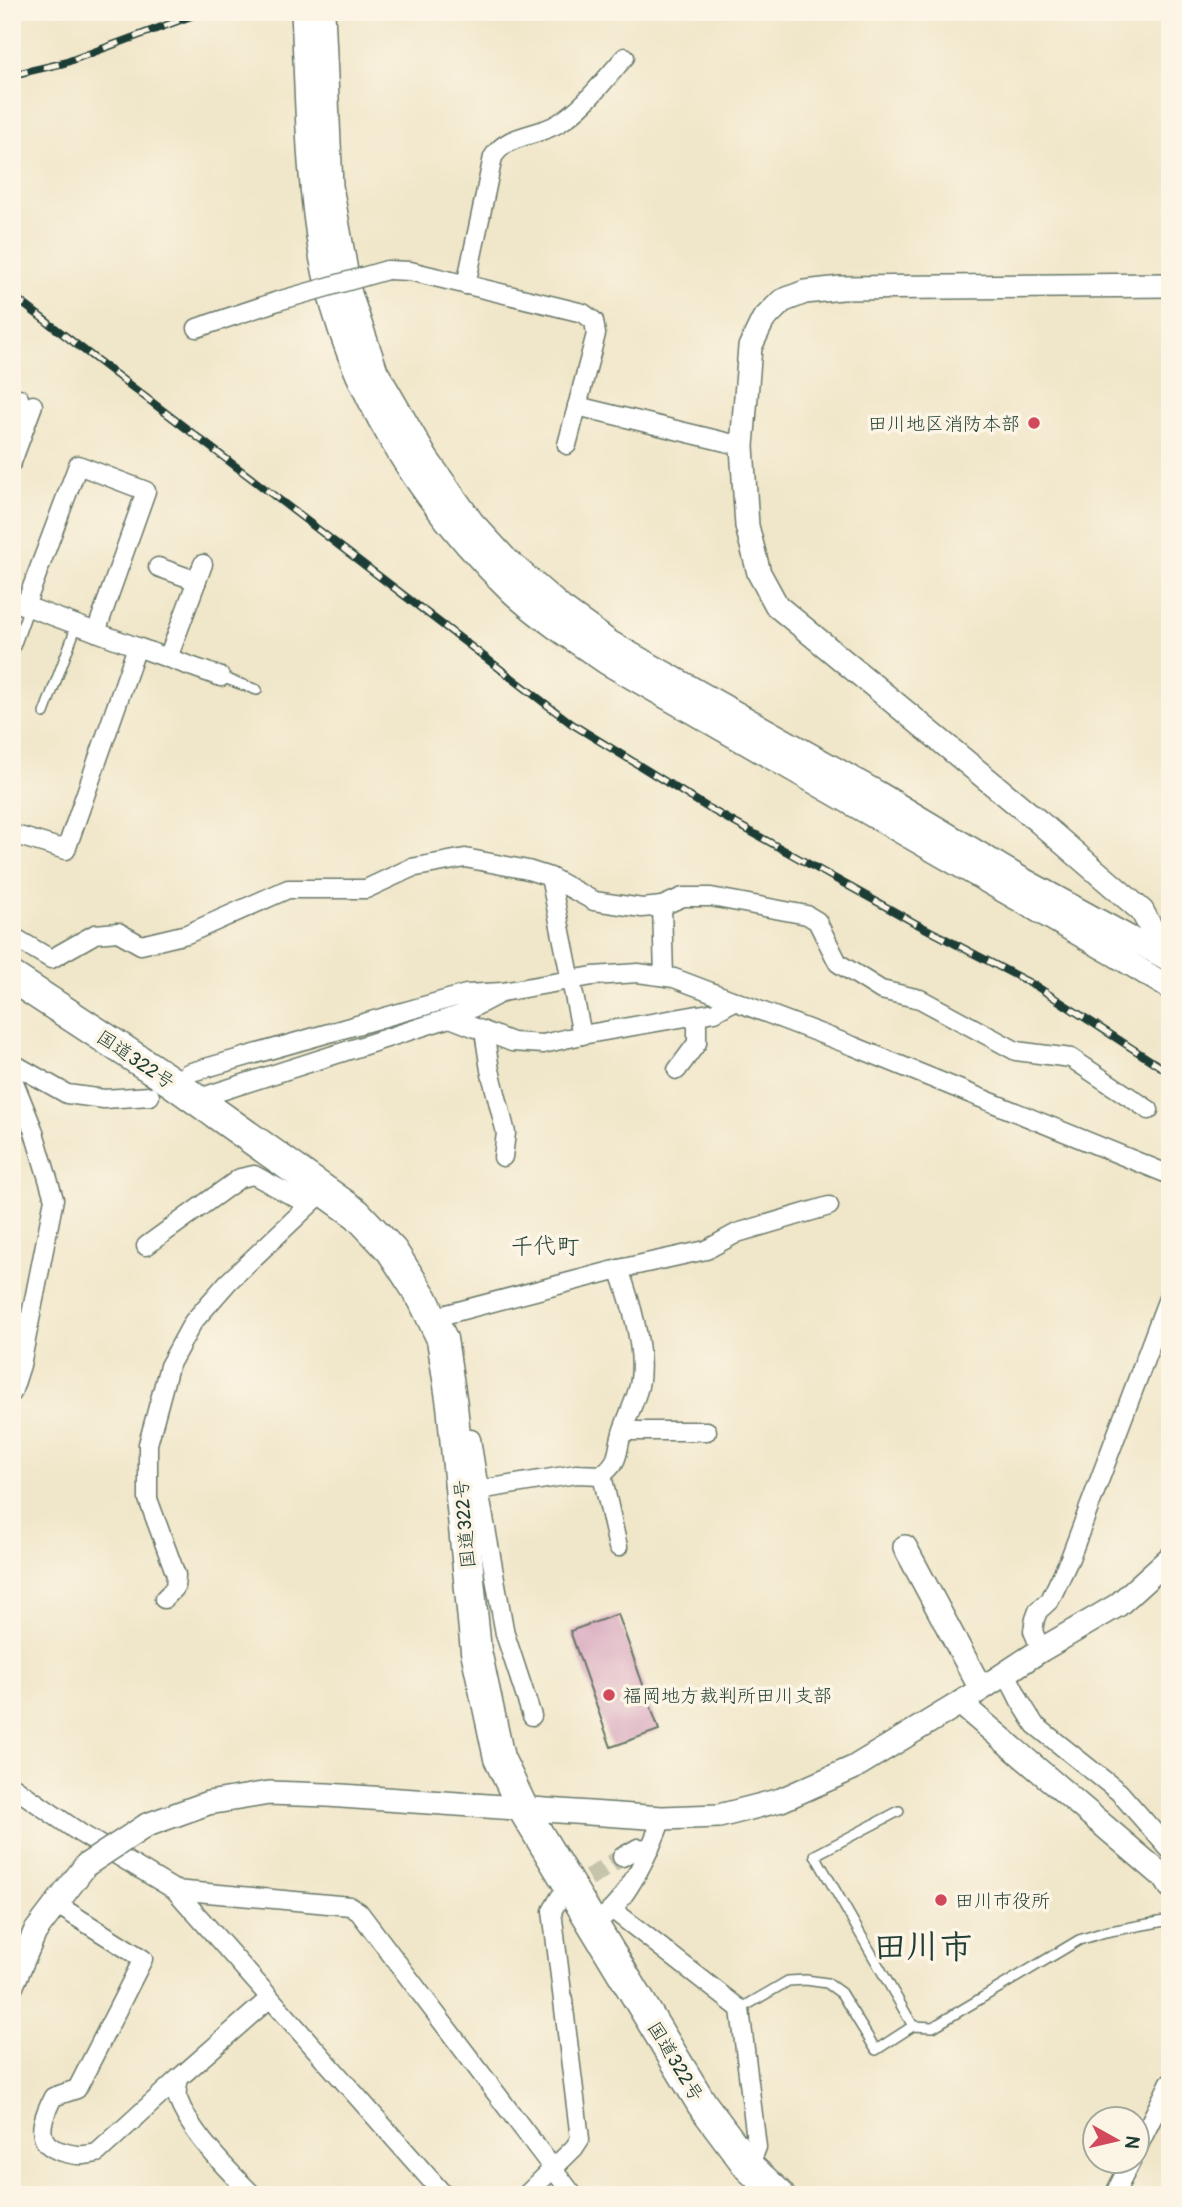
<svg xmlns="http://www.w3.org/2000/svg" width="1182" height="2207" font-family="Pangolin,'Klee One',sans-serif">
	<rect width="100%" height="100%" fill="#fcf5e5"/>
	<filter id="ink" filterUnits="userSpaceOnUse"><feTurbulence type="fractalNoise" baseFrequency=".0143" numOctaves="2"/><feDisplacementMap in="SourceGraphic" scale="14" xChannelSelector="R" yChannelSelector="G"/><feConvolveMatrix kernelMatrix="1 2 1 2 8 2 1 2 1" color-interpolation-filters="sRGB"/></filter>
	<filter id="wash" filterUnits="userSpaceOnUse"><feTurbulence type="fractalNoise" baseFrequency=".00686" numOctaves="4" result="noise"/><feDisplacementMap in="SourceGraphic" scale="28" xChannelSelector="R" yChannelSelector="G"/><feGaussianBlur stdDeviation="1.57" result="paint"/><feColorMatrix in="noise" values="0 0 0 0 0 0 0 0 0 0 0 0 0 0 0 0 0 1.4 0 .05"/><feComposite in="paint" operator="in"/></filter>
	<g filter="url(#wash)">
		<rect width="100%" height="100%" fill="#f0e6c9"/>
		<g id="blocks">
			<!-- building -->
			<path fill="#cc8fb3" d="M618 1614 659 1730 611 1747 570 1631Z"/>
		</g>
	</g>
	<g filter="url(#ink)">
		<use href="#blocks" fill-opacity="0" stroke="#687868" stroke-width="2"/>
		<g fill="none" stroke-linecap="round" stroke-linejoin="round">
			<!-- minor-tunnel -->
			<path stroke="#c6c4ab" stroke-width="18" stroke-dasharray="18 9" stroke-linecap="butt" d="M566 1893 622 1857"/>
			<!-- service casing -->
			<g stroke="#687868" stroke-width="12">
				<g id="service">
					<path d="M12 655 29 607"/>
					<path d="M221 677 257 690"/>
					<path d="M44 713 77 625"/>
					<path d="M899 1811 815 1855 913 2026"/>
					<path d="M740 2009 788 1981 806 1980 827 1983 841 1993 876 2050 913 2026 933 2027 1079 1940 1105 1932 1170 1920"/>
				</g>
			</g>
			<!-- minor casing -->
			<g stroke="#687868" stroke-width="21">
				<g id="minor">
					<path d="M387 270 410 271 583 313 594 321 596 334 567 445"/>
					<path d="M466 285 493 157C508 133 537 137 559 123 585 107 605 79 625 57"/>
					<path d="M197 328 278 301"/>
					<path d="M577 406 742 446"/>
					<path d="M12 416 19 398"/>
					<path d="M12 462 33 405"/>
					<path d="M158 567 197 581"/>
					<path d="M12 601 137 647 66 850 12 834"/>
					<path d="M25 606 78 465 146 491 96 632"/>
					<path d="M137 647 221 677"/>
					<path d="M168 658 203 564"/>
					<path d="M662 906 683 897H711L807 915 817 921 838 963 881 990 920 999 1016 1051 1071 1058 1149 1110"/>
					<path d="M12 936 51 959 95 934 118 932 141 945 187 934 288 889H366L411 868 465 858 528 870 550 877 594 901 642 908 662 906 664 976"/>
					<path d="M450 1018 512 1042 543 1044 582 1035 550 877"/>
					<path d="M484 1031 490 1070 506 1133 503 1157"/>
					<path d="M582 1035 715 1012 734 1001"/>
					<path d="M12 1063 67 1094 104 1099 150 1096"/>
					<path d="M677 1070 697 1043V1015"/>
					<path d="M188 1073 466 994 502 992 593 976 638 973 674 978 853 1046 1170 1175"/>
					<path d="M12 1077 33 1129 54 1199 21 1365 12 1393"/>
					<path d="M196 1099 459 1015 499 994"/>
					<path d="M146 1246 240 1178 254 1175 309 1205"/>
					<path d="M432 1318 619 1269 706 1250 737 1233 829 1206"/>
					<path d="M623 1431H707"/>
					<path d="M456 1441 471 1439 479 1490 576 1474 602 1475"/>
					<path d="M479 1490 505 1634 532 1716"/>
					<path d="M618 1547 602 1475C621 1459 616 1454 622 1433 627 1417 635 1402 639 1386 646 1352 631 1302 619 1269"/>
					<path d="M164 1599 175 1588 176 1575 148 1499V1444L169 1366 193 1322 228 1282 324 1191"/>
					<path d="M1041 1650 1033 1631 1035 1619 1038 1611 1050 1600 1070 1558 1170 1293"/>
					<path d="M1006 1673 1020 1701 1035 1725 1119 1792 1170 1850"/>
					<path d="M12 1786 80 1833 175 1890 444 2195"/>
					<path d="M622 1857 638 1848 650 1849"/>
					<path d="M175 1890 350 1906 359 1912 573 2195"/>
					<path d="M56 1904 143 1959 77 2089 53 2097C42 2119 32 2144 63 2152 77 2156 83 2156 97 2153L179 2078"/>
					<path d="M613 1910 740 2009 757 2147 749 2167"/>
					<path d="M604 1916C627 1900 653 1845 662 1818"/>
					<path d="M1136 2151 1170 2082"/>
					<path d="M253 2195C229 2172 189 2131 178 2099 175 2093 178 2085 179 2078L270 1998"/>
					<path d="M526 2195 574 2148 580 2139 552 1911 560 1897"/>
					<path d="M1114 2195 1131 2162"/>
				</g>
			</g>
			<!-- tertiary casing -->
			<g stroke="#687868" stroke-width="26">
				<g id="tertiary">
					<path d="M303 12C307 95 307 179 322 261 346 388 421 505 513 593 541 619 575 641 607 663L1114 954 1170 988"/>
					<path d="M323 12 331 186 350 294 376 371 427 459 472 522 506 559 561 607 611 643 878 793 1020 878 1170 960"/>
					<path d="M1167 958 1142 911 1039 822 777 606 759 573 747 526 742 446 750 347 763 320 782 301 805 292 841 288 1170 285"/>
					<path d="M905 1547 981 1689"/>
					<path d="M960 1703 1165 1878 1170 1886"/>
					<path d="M147 1825 208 1803 269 1793 327 1795 662 1818 719 1816 781 1800 853 1768 960 1703 1041 1650 1118 1605 1170 1558"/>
					<path d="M12 1985 35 1932 86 1865"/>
				</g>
			</g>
			<!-- trunk casing -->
			<g stroke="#687868" stroke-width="33">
				<path id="trunk" d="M12 977 172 1082 357 1214 392 1251 423 1299 442 1339 452 1405 476 1651 499 1758 523 1809 702 2104 749 2167 779 2195"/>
			</g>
			<!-- service -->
			<use href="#service" stroke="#fff" stroke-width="9"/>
			<!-- minor -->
			<use href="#minor" stroke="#fff" stroke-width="18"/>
			<!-- tertiary -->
			<use href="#tertiary" stroke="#fff" stroke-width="23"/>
			<!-- trunk -->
			<use href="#trunk" stroke="#fff" stroke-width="30"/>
			<!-- rail casing -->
			<g stroke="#1f3d34" stroke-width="8">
				<g id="rail">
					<path d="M12 75 64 63 202 12"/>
					<path d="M12 295 572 724 710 809 915 923 1036 986 1170 1073"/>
				</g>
			</g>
			<!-- rail -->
			<use href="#rail" stroke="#fcf5e5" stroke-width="5" stroke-dasharray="16" stroke-linecap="butt"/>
			<!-- minor-bridge casing -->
			<g stroke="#687868" stroke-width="21" stroke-linecap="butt">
				<path id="minor-bridge" d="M278 301 387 270"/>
			</g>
			<!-- tertiary-bridge casing -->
			<g stroke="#687868" stroke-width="26" stroke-linecap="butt">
				<path id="tertiary-bridge" d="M86 1865 147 1825"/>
			</g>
			<!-- minor-bridge -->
			<use href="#minor-bridge" stroke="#fff" stroke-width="18"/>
			<!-- tertiary-bridge -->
			<use href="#tertiary-bridge" stroke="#fff" stroke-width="23"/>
		</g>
	</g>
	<!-- markers -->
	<g fill="#d1495b" stroke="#fcf5e5" stroke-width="2.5">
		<circle cx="1034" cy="423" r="7"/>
		<circle cx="609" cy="1695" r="7"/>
		<circle cx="941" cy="1900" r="7"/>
	</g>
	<g text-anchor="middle" stroke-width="7" stroke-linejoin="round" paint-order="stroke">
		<!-- poi labels -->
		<g font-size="19" fill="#1f3d34" stroke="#fcf5e5" text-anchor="start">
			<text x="1020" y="430" text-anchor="end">田川地区消防本部</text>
			<text x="623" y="1702">福岡地方裁判所田川支部</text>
			<text x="955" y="1907">田川市役所</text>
		</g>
		<!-- street labels -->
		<g font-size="19" fill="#1f3d34" stroke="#fcf5e5">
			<text transform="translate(136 1059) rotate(34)" y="7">国道322号</text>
			<text transform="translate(464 1524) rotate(-95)" y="7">国道322号</text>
			<text transform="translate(676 2061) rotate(59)" y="7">国道322号</text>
		</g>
		<!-- quarter labels -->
		<g font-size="23" fill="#1f3d34" stroke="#fcf5e5">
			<text x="545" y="1254">千代町</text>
		</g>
		<!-- town labels -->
		<g font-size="33" font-weight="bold" fill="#1f3d34" stroke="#fcf5e5">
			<text x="923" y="1958">田川市</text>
		</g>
	</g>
	<!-- margin -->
	<rect width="1182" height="2207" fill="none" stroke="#fcf5e5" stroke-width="42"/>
	<!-- north arrow -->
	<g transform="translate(1116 2140) rotate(98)"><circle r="33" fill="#fcf5e5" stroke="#a4ab9e" stroke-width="2"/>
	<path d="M0-5L12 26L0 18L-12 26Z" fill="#d1495b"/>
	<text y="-10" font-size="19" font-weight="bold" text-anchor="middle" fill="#1f3d34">N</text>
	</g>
</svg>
